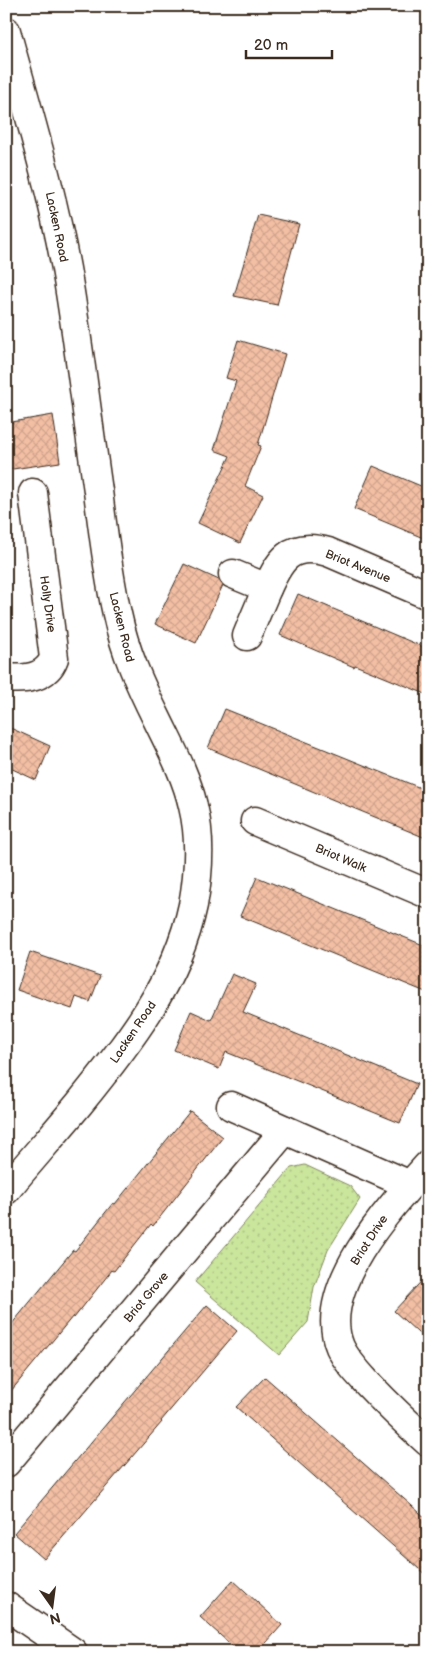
<svg xmlns="http://www.w3.org/2000/svg" width="434" height="1658" font-family="'Balsamiq Sans',sans-serif">
	<defs>
		<pattern id="grass-dots" width="8" height="8" patternUnits="userSpaceOnUse" patternTransform="scale(1.25)"><rect width="8" height="8" fill="#cae59c"/><path d="M2 2h.1M6 6h.1" fill="none" stroke="#aec586" stroke-width="1.8" stroke-linecap="round"/></pattern>
		<pattern id="building-cross-hatch" width="8" height="8" patternUnits="userSpaceOnUse" patternTransform="scale(1.25)"><rect width="8" height="8" fill="#f3bfa4"/><path d="M0 0l8 8M0 8l8-8" fill="none" stroke="#d1a48d"/></pattern>
	</defs>
	<rect width="100%" height="100%" fill="#fff"/>
	<filter id="ink" filterUnits="userSpaceOnUse"><feTurbulence type="fractalNoise" baseFrequency=".02" numOctaves="2"/><feDisplacementMap in="SourceGraphic" scale="10" xChannelSelector="R" yChannelSelector="G"/><feConvolveMatrix kernelMatrix="1 2 1 2 8 2 1 2 1" color-interpolation-filters="sRGB"/></filter>
	<g filter="url(#ink)">
		<!-- grass -->
		<path fill="url(#grass-dots)" stroke="#82885d" d="M305 1165 350 1186 360 1199 328 1250 314 1287 308 1322 279 1355 195 1282 291 1168Z"/>
		<!-- building -->
		<g fill="url(#building-cross-hatch)" stroke="#3b2a1e">
			<path d="M258 215 299 224 277 305 234 296Z"/>
			<path d="M238 340 285 354 258 445 261 446 245 486 263 495 240 543 198 523 230 456 214 450 236 381 226 378Z"/>
			<path d="M53 415 60 462 6 470V423Z"/>
			<path d="M373 466 428 489V540L354 509Z"/>
			<path d="M184 564 219 580 223 585 196 643 155 624Z"/>
			<path d="M298 594 428 649V695L355 665 354 667 280 635Z"/>
			<path d="M225 709 428 791V839L208 748Z"/>
			<path d="M6 726 50 746 36 780 6 766Z"/>
			<path d="M257 877 428 947V993L240 916Z"/>
			<path d="M30 952 100 976 90 1002 76 997 72 1009 17 990Z"/>
			<path d="M232 974 256 984 243 1012 417 1084 400 1123 226 1052 219 1069 174 1050 191 1011 211 1020Z"/>
			<path d="M190 1111 223 1137 153 1226 151 1224 114 1271 112 1270 74 1318 73 1316 6 1397V1331L73 1250 75 1251 113 1203 115 1204Z"/>
			<path d="M428 1274V1342L394 1311Z"/>
			<path d="M207 1305 237 1331 161 1421 162 1422 44 1559 14 1533Z"/>
			<path d="M265 1377 428 1520V1577L236 1407Z"/>
			<path d="M233 1580 282 1625 258 1652H239L200 1617Z"/>
		</g>
		<g fill="none" stroke-linecap="round" stroke-linejoin="round">
			<!-- minor casing -->
			<g stroke="#3b2a1e" stroke-width="31">
				<g id="minor">
					<path d="M6 31C29 115 55 200 69 286 80 354 88 422 98 491 103 532 108 574 117 614 125 652 140 685 157 719 171 748 186 775 193 806 201 838 199 872 193 905 177 982 127 1045 79 1104 55 1133 30 1161 6 1190"/>
					<path d="M233 574 267 588"/>
					<path d="M247 636C253 621 259 607 265 593 279 561 289 541 328 552L428 595"/>
					<path d="M6 678C25 680 47 678 54 658L33 493"/>
					<path d="M255 821 428 894"/>
					<path d="M231 1106 410 1185"/>
					<path d="M428 1165C392 1205 315 1288 340 1347 347 1362 359 1374 370 1386 389 1406 408 1424 428 1442"/>
					<path d="M6 1463 285 1130"/>
					<path d="M6 1606 73 1652"/>
				</g>
			</g>
			<!-- minor -->
			<use href="#minor" stroke="#fff" stroke-width="28"/>
		</g>
	</g>
	<g text-anchor="middle" stroke-width="4.5" stroke-linejoin="round" paint-order="stroke">
		<!-- street labels -->
		<g font-size="12" fill="#3b2a1e" stroke="#fff">
			<text transform="translate(57 227) rotate(78)" y="4">Lacken Road</text>
			<text transform="translate(358 566) rotate(22)" y="4">Briot Avenue</text>
			<text transform="translate(48 604) rotate(82)" y="4">Holly Drive</text>
			<text transform="translate(122 627) rotate(76)" y="4">Lacken Road</text>
			<text transform="translate(341 858) rotate(23)" y="4">Briot Walk</text>
			<text transform="translate(133 1032) rotate(-56)" y="4">Lacken Road</text>
			<text transform="translate(369 1240) rotate(-57)" y="4">Briot Drive</text>
			<text transform="translate(146 1297) rotate(-50)" y="4">Briot Grove</text>
		</g>
	</g>
	<!-- margin -->
	<rect width="434" height="1658" fill="none" stroke="#fff" stroke-width="25"/>
	<rect x="12" y="12" width="409" height="1633" fill="none" stroke="#3b2a1e" stroke-width="2" filter="url(#ink)"/>
	<!-- north arrow -->
	<g transform="translate(52 1606) rotate(166)" stroke="#ffffff" stroke-width="4" paint-order="stroke">
	<path d="M0-4L9 19L0 12L-9 19Z" fill="#3b2a1e"/>
	<text y="-8" font-size="14" font-weight="bold" text-anchor="middle" fill="#3b2a1e">N</text>
	</g>
	<!-- scale -->
	<path d="M246 50v8h86v-8" fill="none" stroke="#3b2a1e" stroke-width="2.5"/>
	<text x="254" y="50" font-size="15" fill="#3b2a1e" stroke="#ffffff" stroke-width="4" paint-order="stroke">20 m</text>
</svg>
